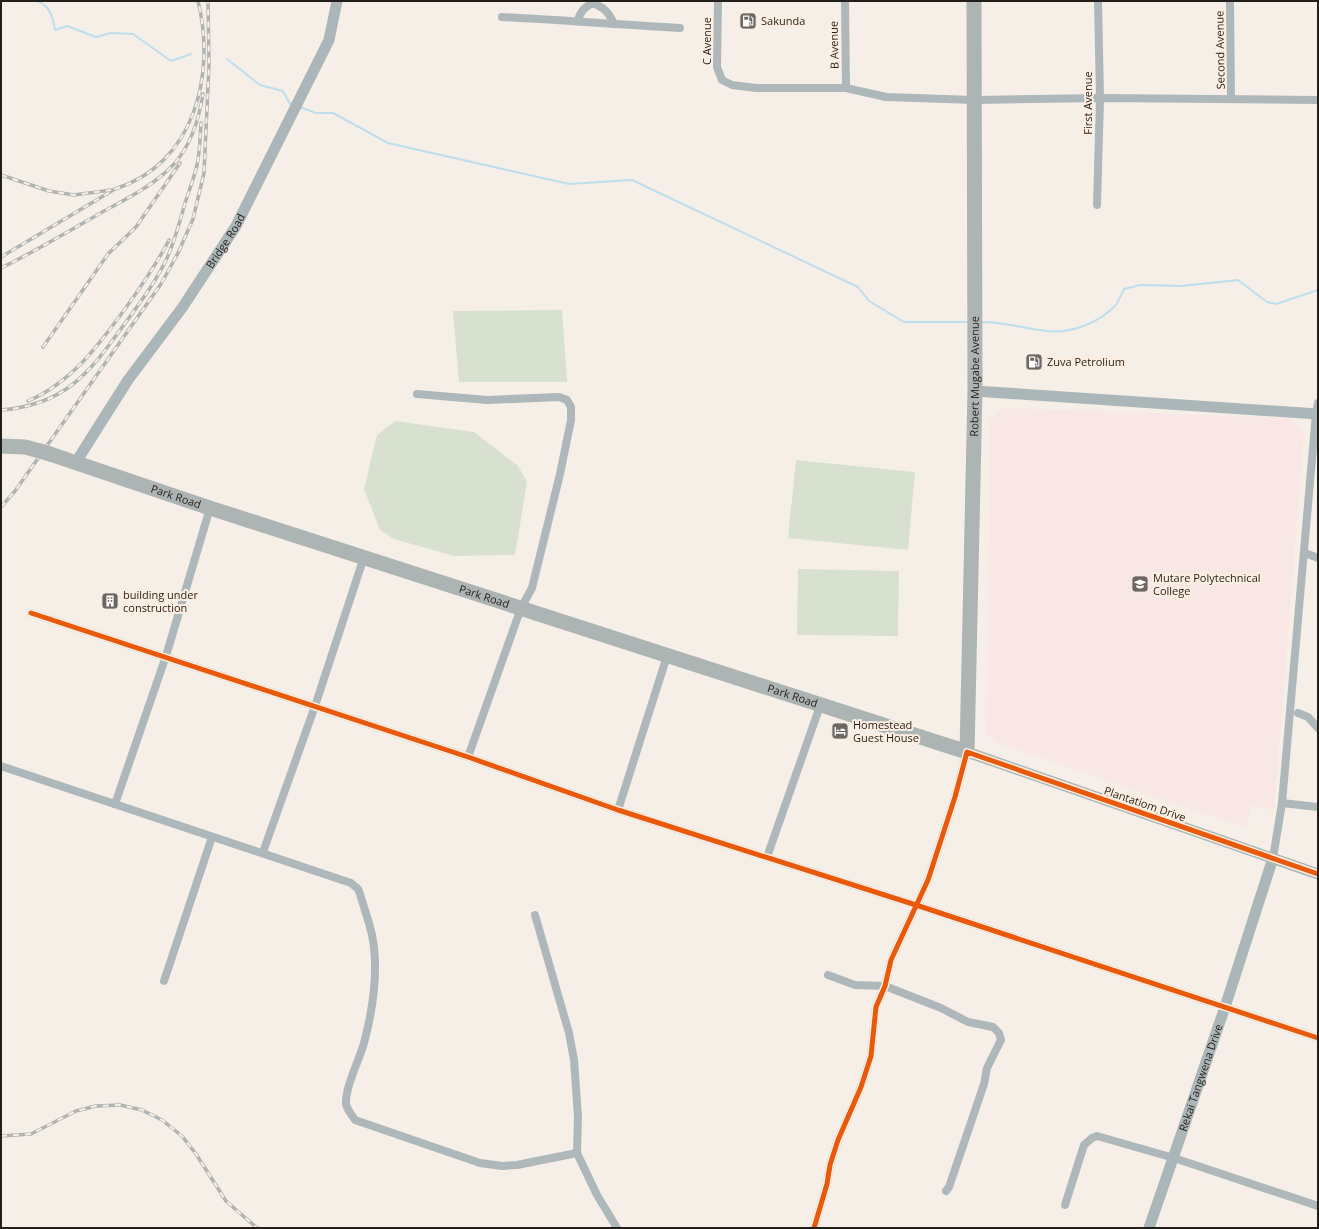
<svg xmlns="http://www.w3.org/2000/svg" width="1319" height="1229" font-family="'Open Sans',sans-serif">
	<rect width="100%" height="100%" fill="#f6efe8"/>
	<!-- education -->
	<path fill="#f9e7e5" d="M1003 408 1290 418 1304 433 1274 810 1251 806 1247 828 997 743 987 735 990 421Z"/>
	<!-- green -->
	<g fill="#d8e1cf">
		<path d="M562 310 567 382H459L453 311Z"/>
		<path d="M395 421 474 432 518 466 527 482 515 555 454 556 394 539 380 530 364 489 377 435Z"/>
		<path d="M796 460 915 472 908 550 788 538Z"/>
		<path d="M798 569 899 571 898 636 797 635Z"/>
	</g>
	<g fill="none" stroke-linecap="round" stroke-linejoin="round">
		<!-- stream -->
		<g stroke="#bddeec" stroke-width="2">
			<path d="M37 1C50 5 53 18 55 30L67 26 96 37 111 33 133 34 171 61 191 54"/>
			<path d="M227 59 260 85 283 91 290 104H292"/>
			<path d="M300 107 316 113H333L388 143 569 184 632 180 858 287 869 301 904 322H969"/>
			<path d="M980 322C1002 321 1024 329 1047 331 1071 334 1098 323 1115 306 1119 301 1121 295 1124 289L1140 285 1181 286 1238 280 1267 302 1276 304 1318 290"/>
		</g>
		<!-- street -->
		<g stroke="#aeb8ba" stroke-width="8">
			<path d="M718 1 717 67 722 80 732 85 756 88H846L886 97 974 100 1100 98 1318 100"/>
			<path d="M845 1 846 88"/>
			<path d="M1230 1 1231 99"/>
			<path d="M502 17C562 20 621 25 680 28"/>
			<path d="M578 20C581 11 584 7 593 3 605 8 609 13 614 24"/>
			<path d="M1097 205 1100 98 1098 1"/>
			<path d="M417 394 487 400 559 397 567 400 571 407V420L560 474 532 588 521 608 468 757"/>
			<path d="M1305 553 1318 558"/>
			<path d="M31 613 468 757 618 810 916 905 1318 1038"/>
			<path d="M1298 713 1308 717 1318 728"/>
			<path d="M1 766 351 883 358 889 360 894C364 908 369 921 372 935 379 970 373 1009 364 1043 359 1061 345 1087 346 1104 347 1110 352 1115 355 1120L480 1163 502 1166 517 1165 577 1153"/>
			<path d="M1282 803 1318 807"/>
			<path d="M115 804 166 656 210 508"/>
			<path d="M618 810 667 656"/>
			<path d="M263 852 315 706 364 557"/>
			<path d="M767 857 820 706"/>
			<path d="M1273 858 1282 803 1316 413 1318 403"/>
			<path d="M535 915 569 1033 574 1060 578 1117 577 1153 597 1195 617 1228"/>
			<path d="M828 975 855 985 885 986 941 1008 968 1022 993 1027 999 1033 1001 1040 987 1068 984 1084 949 1187 946 1191"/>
			<path d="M164 981 212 837"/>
			<path d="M1065 1205 1084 1145 1092 1138 1097 1136 1174 1158 1318 1206"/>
			<path d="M814 1228 827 1184 830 1165 838 1140 861 1087 871 1056 876 1007 885 986 891 960 928 880 955 797 967 752"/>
		</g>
		<!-- secondary -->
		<g stroke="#abb6b8" stroke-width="11">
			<path d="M975 391 1318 414"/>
			<path id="s1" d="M76 462 128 380 182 308 236 226 329 40 337 1"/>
			<path d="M967 752 1318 874"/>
			<path id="s2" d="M1149 1228 1225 1007 1273 858"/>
		</g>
		<!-- highway -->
		<g stroke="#adb4b4" stroke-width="15">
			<path d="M1 446 25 447 40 451"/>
			<path id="s3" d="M50 454 210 508 967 752 975 391 974 1"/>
		</g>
		<!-- rail casing -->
		<g stroke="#afb3b2" stroke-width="3.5">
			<g id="rail">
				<path d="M1 175 49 191 74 195 111 190"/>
				<path d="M1 257 115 189C195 164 216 74 198 1"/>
				<path d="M1 268C32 253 62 235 92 218 119 202 152 188 174 164 191 145 199 119 203 94"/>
				<path d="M43 347 108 254 136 227 180 163"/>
				<path d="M28 401C74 381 101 342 130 302 144 282 158 262 169 240"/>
				<path d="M1 410C64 405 88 375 123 326 139 304 156 282 167 258 175 240 180 221 185 203 189 191 194 178 197 165 200 152 200 137 201 123"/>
				<path d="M1 507 15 491 161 284 178 253 193 219 204 173 209 65 208 1"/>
				<path d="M1 1136 31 1134 76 1111 96 1106 120 1105 142 1110 162 1120 182 1136 196 1154 226 1201 257 1228"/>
			</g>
		</g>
		<!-- rail -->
		<use href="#rail" stroke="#fcefe2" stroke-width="2" stroke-dasharray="6" stroke-linecap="butt"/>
		<!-- highway-bridge -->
		<path stroke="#adb4b4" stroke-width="15" d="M40 451 50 454"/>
		<!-- cycleway casing -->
		<g stroke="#fcefe2" stroke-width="8">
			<g id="cycleway">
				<path d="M31 613 468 757 618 810 916 905 1318 1038"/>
				<path d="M814 1228 827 1184 830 1165 838 1140 861 1087 871 1056 876 1007 885 986 891 960 928 880 955 797 967 752 1318 874"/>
			</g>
		</g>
		<!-- cycleway -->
		<use href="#cycleway" stroke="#e8590c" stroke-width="5"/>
	</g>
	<!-- icons -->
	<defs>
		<g id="fuel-square" transform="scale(0.9)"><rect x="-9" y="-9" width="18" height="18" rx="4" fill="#6e6761" stroke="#fcefe2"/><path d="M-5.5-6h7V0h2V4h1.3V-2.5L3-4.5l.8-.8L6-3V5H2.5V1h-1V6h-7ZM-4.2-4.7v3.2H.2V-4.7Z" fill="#fff"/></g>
		<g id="university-square" transform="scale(0.9)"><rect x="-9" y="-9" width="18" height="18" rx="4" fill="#6e6761" stroke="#fcefe2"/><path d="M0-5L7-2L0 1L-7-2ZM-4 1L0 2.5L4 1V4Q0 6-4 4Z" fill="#fff"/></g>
		<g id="building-square" transform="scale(0.9)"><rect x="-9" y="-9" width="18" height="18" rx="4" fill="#6e6761" stroke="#fcefe2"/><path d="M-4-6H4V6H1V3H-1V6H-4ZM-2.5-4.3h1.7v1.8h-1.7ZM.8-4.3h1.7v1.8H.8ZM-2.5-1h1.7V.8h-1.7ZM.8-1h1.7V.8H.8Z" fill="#fff"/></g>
		<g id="hotel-square" transform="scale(0.9)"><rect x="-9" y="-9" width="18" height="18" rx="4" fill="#6e6761" stroke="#fcefe2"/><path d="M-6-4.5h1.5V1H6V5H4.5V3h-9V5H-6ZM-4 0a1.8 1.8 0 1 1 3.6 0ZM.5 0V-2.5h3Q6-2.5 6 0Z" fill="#fff"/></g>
	</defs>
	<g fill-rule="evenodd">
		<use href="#fuel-square" x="748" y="21"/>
		<use href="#fuel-square" x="1034" y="362"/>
		<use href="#university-square" x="1140" y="584"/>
		<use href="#building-square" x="110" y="601"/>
		<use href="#hotel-square" x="840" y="731"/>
	</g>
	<g text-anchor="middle" stroke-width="4" stroke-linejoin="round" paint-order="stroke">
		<!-- poi labels -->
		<g font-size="11" fill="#241e18" stroke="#fcefe2" text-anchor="start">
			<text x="761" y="25">Sakunda</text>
			<text x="1047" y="366">Zuva Petrolium</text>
			<text x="1153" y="582">Mutare Polytechnical<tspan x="1153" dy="13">College</tspan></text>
			<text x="123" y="599">building under<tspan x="123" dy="13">construction</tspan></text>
			<text x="853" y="729">Homestead<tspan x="853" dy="13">Guest House</tspan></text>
		</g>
		<!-- street labels -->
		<g font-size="11" fill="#241e18" stroke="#fcefe2">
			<text transform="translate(707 41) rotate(-90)" y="4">C Avenue</text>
			<text transform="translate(834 45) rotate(-91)" y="4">B Avenue</text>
			<text transform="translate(1220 50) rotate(-91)" y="4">Second Avenue</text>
			<text transform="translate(1088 103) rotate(-90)" y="4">First Avenue</text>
			<text dy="4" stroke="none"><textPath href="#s1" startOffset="267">Bridge Road</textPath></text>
			<text dy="4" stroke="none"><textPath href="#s3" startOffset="1340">Robert Mugabe Avenue</textPath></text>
			<text dy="4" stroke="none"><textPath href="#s3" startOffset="133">Park Road</textPath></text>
			<text dy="4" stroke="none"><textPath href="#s3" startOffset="457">Park Road</textPath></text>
			<text dy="4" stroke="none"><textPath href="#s3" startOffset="781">Park Road</textPath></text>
			<text transform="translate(1145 804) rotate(19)" y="4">Plantatiom Drive</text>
			<text dy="4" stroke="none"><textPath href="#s2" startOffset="159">Rekai Tangwena Drive</textPath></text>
		</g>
	</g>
	<!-- border -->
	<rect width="1319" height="1229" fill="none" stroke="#241e18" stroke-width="4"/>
</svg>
